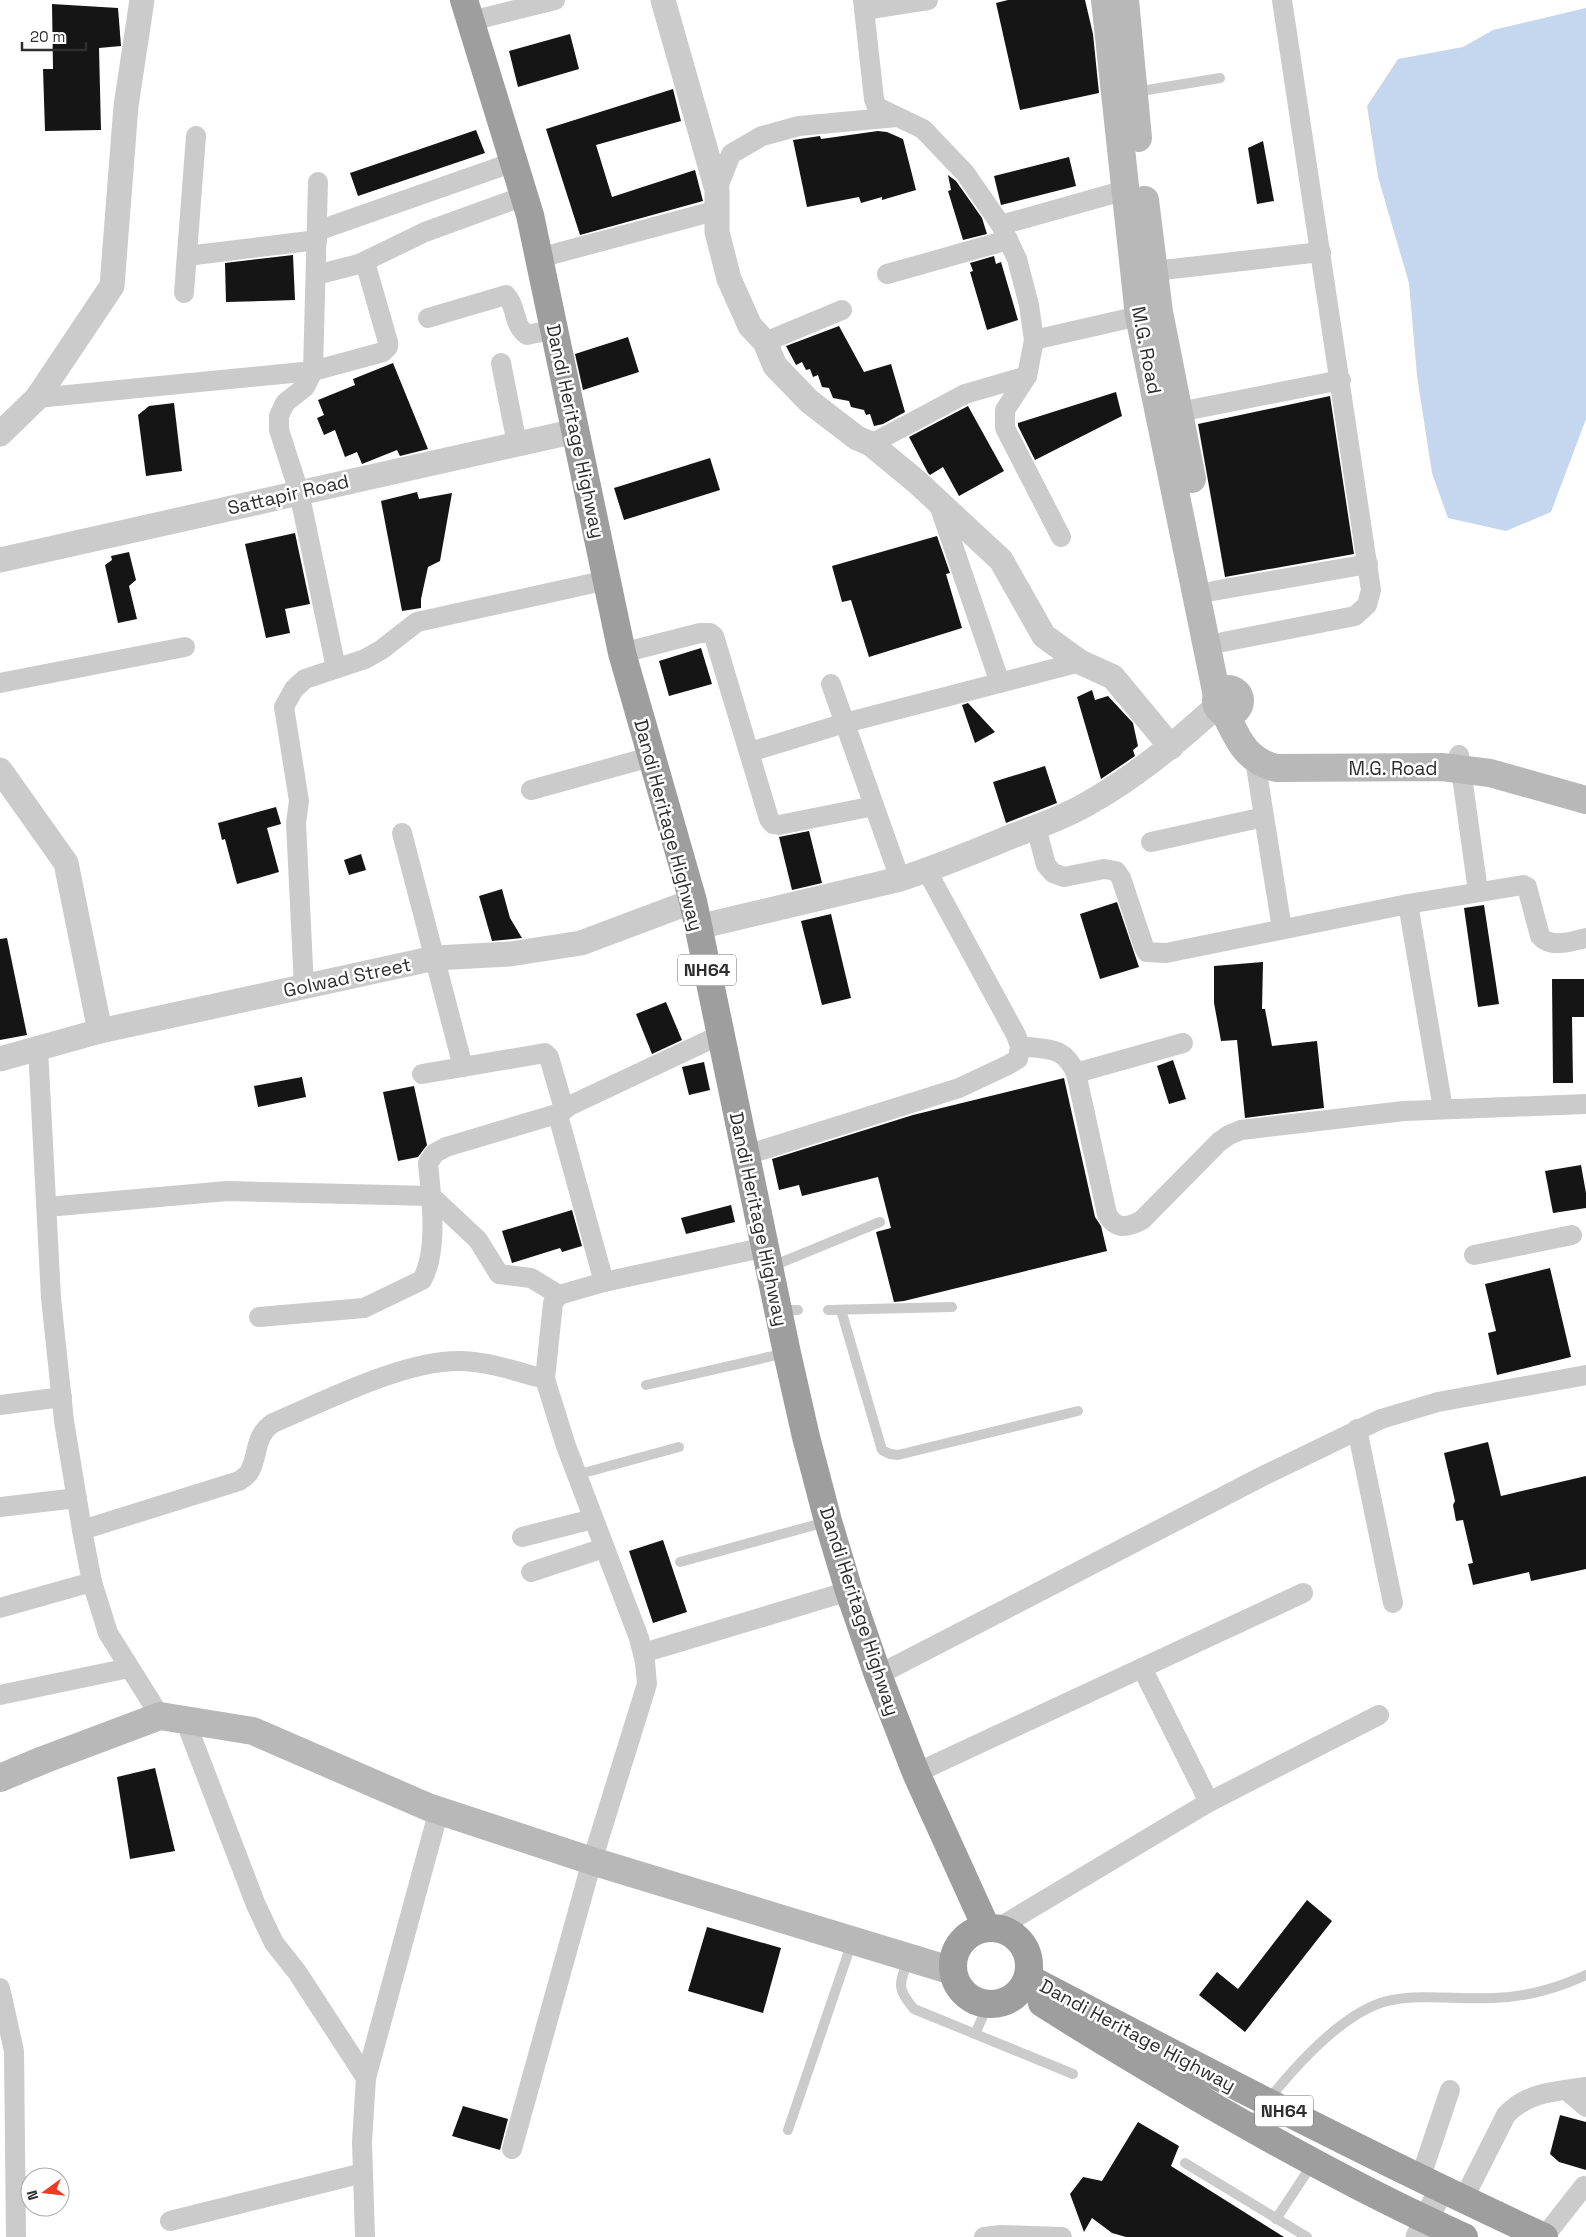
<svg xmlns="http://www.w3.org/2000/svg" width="1586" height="2237" font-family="'Space Grotesk',sans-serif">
	<rect width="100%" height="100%" fill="#fff"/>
	<!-- water -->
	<path fill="#c5d7ee" d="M1586 8V419L1551 512 1506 531 1448 518 1432 473 1417 376 1409 283 1378 177 1367 106 1398 59 1463 47 1493 30Z"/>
	<!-- building -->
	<g fill="#151515">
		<path d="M1008 0H1085L1093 34 1099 93 1020 110 996 3Z"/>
		<path d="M52 4 118 8 121 46 99 48 101 130 45 131 43 69H53Z"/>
		<path d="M570 34 579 69 518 87 509 51Z"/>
		<path d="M673 89 681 121 596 145 612 197 695 170 703 201 580 235 546 129Z"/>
		<path d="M476 130 485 153 358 196 350 173Z"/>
		<path d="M878 131 887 132 903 139 916 190 882 200V197L861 203 859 197 807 207 793 140 820 136 821 139Z"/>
		<path d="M1263 141 1274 201 1257 204 1248 148Z"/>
		<path d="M1069 157 1076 186 1001 205 994 176Z"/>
		<path d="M948 175 956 181 982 218 987 234 963 240 948 191 951 190Z"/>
		<path d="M293 255 295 300 226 302 225 263Z"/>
		<path d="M994 256 996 264 1001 262 1018 320 987 330 970 272 973 271 970 263Z"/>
		<path d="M839 326 864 372 891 364 905 412 883 424 874 426 870 414 866 415 864 410 851 407 849 401 833 398 829 388 822 387 818 375 813 377 810 369 806 370 802 362 796 365 786 346Z"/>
		<path d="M628 337 639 372 583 390 575 354Z"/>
		<path d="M393 363 428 449 400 456 397 450 362 464 357 452 345 457 335 430 324 435 317 418 324 415 318 400 355 385 353 379Z"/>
		<path d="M1116 392 1122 416 1035 460 1018 426V423Z"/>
		<path d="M1330 396 1354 554 1225 577 1198 424Z"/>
		<path d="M174 403 182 471 146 476 138 415 149 406Z"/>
		<path d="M968 406 1004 471 959 496 943 467 930 475 928 473 909 437Z"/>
		<path d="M710 458 720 490 624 520 614 488Z"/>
		<path d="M417 492 419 499 452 493 440 561 428 567 421 599V608L402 611 381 501Z"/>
		<path d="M295 533 310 604 285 609 290 633 266 638 245 544Z"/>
		<path d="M937 536 950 573 946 574 962 628 869 657 851 600 842 602 832 566Z"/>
		<path d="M129 552 136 580 129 586 137 619 118 623 105 565 112 560 111 556Z"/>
		<path d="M701 648 712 684 669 696 659 661Z"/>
		<path d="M1092 690 1095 700 1108 696 1133 723 1138 746 1133 750 1135 756 1101 779 1077 697Z"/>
		<path d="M968 703 995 732 975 743 962 705Z"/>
		<path d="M1045 766 1057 803 1006 823 993 782Z"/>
		<path d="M276 807 281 824 267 828 279 872 237 884 225 839 222 840 218 823Z"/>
		<path d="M809 831 822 883 792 890 779 837Z"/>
		<path d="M361 854 366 870 349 875 344 860Z"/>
		<path d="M502 889 510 918 522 938 492 941 479 896Z"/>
		<path d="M1117 902 1139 967 1100 979 1080 914Z"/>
		<path d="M1484 905 1499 1004 1478 1007 1464 908Z"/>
		<path d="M831 914 851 998 822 1005 801 921Z"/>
		<path d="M7 938 27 1035 0 1040V939Z"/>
		<path d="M1263 962 1262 1009H1265L1272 1046 1317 1041 1324 1108 1245 1118 1237 1040 1221 1041 1214 1003V966Z"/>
		<path d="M1552 979H1584V1017H1572L1573 1083H1553Z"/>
		<path d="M666 1002 682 1040 652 1054 636 1014Z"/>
		<path d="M1173 1060 1186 1099 1169 1104 1157 1066Z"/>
		<path d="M704 1062 710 1090 689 1095 682 1067Z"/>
		<path d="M302 1077 306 1097 258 1107 254 1086Z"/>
		<path d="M1064 1078 1095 1217 1101 1226 1107 1251 904 1301 894 1302 876 1232 891 1228 878 1177 802 1196 799 1185 779 1190 772 1159 913 1115Z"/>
		<path d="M414 1086 427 1145 418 1157 398 1161 383 1092Z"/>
		<path d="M1581 1165 1586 1193V1208L1553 1213 1545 1171Z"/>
		<path d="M731 1205 735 1222 686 1234 681 1218Z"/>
		<path d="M572 1210 582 1246 562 1252 560 1248 512 1263 502 1231Z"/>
		<path d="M1550 1268 1571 1357 1497 1375 1488 1333 1496 1331 1485 1284Z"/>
		<path d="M1488 1442 1501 1496 1586 1476V1569L1531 1581 1529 1572 1473 1585 1468 1564 1473 1563 1463 1520 1456 1521 1453 1505 1455 1501 1444 1453Z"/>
		<path d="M663 1540 687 1612 653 1623 629 1551Z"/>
		<path d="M155 1768 175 1851 130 1859 117 1777Z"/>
		<path d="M1307 1900 1332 1921 1245 2032 1199 1995 1217 1972 1238 1989Z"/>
		<path d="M707 1927 781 1948 763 2013 688 1991Z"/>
		<path d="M463 2106 508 2119 500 2150 452 2136Z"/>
		<path d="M1560 2115 1586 2122V2170L1559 2162 1550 2154Z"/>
		<path d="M1138 2122 1179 2146 1171 2166 1284 2237H1126L1112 2233 1092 2218 1084 2232 1070 2194 1083 2177 1102 2181Z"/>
	</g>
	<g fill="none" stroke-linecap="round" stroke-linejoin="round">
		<!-- service -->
		<g stroke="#cbcbcb" stroke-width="10">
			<path d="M1135 92 1220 78"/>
			<path d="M770 1267 880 1222"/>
			<path d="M779 1310H798"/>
			<path d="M828 1310 952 1307"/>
			<path d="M841 1310 882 1450 890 1454 898 1455 1078 1411"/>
			<path d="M646 1385 786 1353"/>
			<path d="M576 1475 679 1447"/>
			<path d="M680 1562 826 1522"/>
			<path d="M909 1958C900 1983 895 1987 914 2009L1073 2074"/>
			<path d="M975 2034 988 2005"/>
			<path d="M1249 2126C1278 2085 1340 2009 1392 2000 1425 1994 1460 2000 1494 1998 1525 1997 1558 1988 1586 1975"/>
			<path d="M788 2130 852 1942"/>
			<path d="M1185 2163 1307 2237"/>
			<path d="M1276 2219 1313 2163"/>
		</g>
		<!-- minor -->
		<g stroke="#cbcbcb" stroke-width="20">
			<path d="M863 0 874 99 877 107 923 129 965 173 1001 225 1017 259 1029 305 1034 340 1027 376 1005 410V428L1061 537"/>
			<path d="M864 10 928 0"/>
			<path d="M471 21 555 0"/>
			<path d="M318 182 313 371 305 387 285 403 279 416V430L299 492 336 668"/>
			<path d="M717 190 731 154 762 136 799 126 897 117"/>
			<path d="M1001 225 1126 190"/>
			<path d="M317 231 514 162"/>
			<path d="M187 256 317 240"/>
			<path d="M539 258 718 210"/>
			<path d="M1154 271 1321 252"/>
			<path d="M887 274 1008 240"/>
			<path d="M316 275 359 264 425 232 524 196"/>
			<path d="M184 293 196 136"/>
			<path d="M428 318 506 295C518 308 512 324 527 335L555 329"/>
			<path d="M1034 340 1139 316"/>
			<path d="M765 342 842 310"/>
			<path d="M501 363 517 444"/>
			<path d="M37 398 313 371 383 352 388 347V342L365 262"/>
			<path d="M1179 412 1341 380"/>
			<path d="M871 444 965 394 1027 376"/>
			<path d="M938 502 1000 683"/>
			<path d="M1213 591 1368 564"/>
			<path d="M1223 642 1355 616 1367 605 1371 590 1282 0"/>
			<path d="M622 653 700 633H710L714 636 769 819 773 824 779 825 874 806"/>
			<path d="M0 683 185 647"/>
			<path d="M831 684 900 879"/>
			<path d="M750 752 845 723 1080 662"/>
			<path d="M1459 755 1478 891"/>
			<path d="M1255 760 1282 929"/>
			<path d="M531 790 650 757"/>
			<path d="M1036 827 1046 865 1053 873 1064 877 1104 869 1116 871 1121 878 1144 947 1147 952 1166 953 1408 904 1523 885 1527 887 1540 936C1551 949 1572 941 1586 938"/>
			<path d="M402 833 463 1067"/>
			<path d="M1151 842 1264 817"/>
			<path d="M1408 904 1443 1109"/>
			<path d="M304 987 296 823 299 801 284 707 294 689 305 679 365 659 381 650 417 622 607 580"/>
			<path d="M1020 1046C1048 1050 1063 1045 1076 1073L1107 1214C1116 1230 1127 1228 1142 1220L1219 1142 1229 1135 1241 1130 1404 1111 1586 1104"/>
			<path d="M38 1048 51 1298 64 1421 82 1530 92 1582 108 1633 160 1716"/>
			<path d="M1076 1073 1183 1043"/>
			<path d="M422 1074 545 1053 549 1057 564 1109"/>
			<path d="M746 1155 959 1088 1008 1065 1018 1059 1020 1046 1016 1035 927 871"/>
			<path d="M47 1207 227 1191 431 1196 478 1240 499 1274 531 1278 559 1295"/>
			<path d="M1474 1255 1572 1235"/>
			<path d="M604 1282 559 1119 560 1113 569 1106 722 1034"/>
			<path d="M259 1317 364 1308 422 1280C439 1250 431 1196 428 1163L435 1153 446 1147 560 1113"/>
			<path d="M0 1405 62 1397"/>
			<path d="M1357 1429 1393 1603"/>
			<path d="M0 1507 77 1498"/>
			<path d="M82 1530 239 1481C242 1479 248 1475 250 1471 259 1453 254 1436 273 1423 325 1401 406 1359 462 1361 490 1362 518 1372 545 1379"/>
			<path d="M522 1537 593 1519"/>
			<path d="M531 1572 604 1548"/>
			<path d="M0 1608 92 1582"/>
			<path d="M643 1653 849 1591"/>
			<path d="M1142 1668 1209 1802"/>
			<path d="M878 1675 1263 1476 1381 1419 1438 1402 1586 1375"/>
			<path d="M0 1695 129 1668"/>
			<path d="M185 1720 256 1905 274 1943 297 1972 366 2078"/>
			<path d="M916 1773 1303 1593"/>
			<path d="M998 1928 1209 1802 1379 1715"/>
			<path d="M0 1988 14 2051 16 2237"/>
			<path d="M1566 2090 1586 2107"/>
			<path d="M512 2149 592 1861 647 1684 645 1662 639 1638 566 1446 545 1379 553 1303 559 1295 604 1282 766 1247"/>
			<path d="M1420 2179 1450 2090"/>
			<path d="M1463 2200 1506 2115C1527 2092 1557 2091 1586 2087"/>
			<path d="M170 2221 363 2173"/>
			<path d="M365 2237 362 2142 366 2078 439 1810"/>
			<path d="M984 2237 1001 2235 1062 2237"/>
			<path d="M1544 2237 1584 2186 1586 2188"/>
		</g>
		<!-- tertiary -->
		<g stroke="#cbcbcb" stroke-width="25">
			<path d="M663 0 717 190V232L729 279 750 326 765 342 775 366 810 402 857 438 871 444 917 482 1001 560 1044 636 1080 662 1113 677 1171 747"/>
			<path d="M0 434 37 398 112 286 126 106 142 0"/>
			<path d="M0 560 576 431"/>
			<path d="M0 770 66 863 100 1031"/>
			<path d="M698 927 900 879C938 867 974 852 1010 837 1036 827 1063 818 1087 804 1135 777 1176 743 1217 706"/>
			<path d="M0 1059 100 1031 435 958 510 954 581 943 693 901"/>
			<path d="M1418 2237 1441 2189"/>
		</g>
		<!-- secondary -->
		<g stroke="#b8b8b8" stroke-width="28">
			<path d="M1105 0 1139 316 1217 696"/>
			<path d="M1125 0 1138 138"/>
			<path d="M1145 200 1159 312 1192 479"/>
			<circle cx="1228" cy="701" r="12"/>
			<path d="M1225 713C1238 739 1245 760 1276 768L1442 767 1490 773 1586 800"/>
			<path d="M0 1778 43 1760 160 1716 253 1731 428 1807 592 1861 953 1971"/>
		</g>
		<!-- trunk -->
		<g stroke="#9e9e9e" stroke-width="28">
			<path d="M464 0 530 215 622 653 693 901 787 1353 806 1437 828 1521 849 1591 878 1675 916 1773 986 1927"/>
			<circle cx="991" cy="1966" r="38"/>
			<path d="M1028 1978C1198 2067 1369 2156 1544 2237"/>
			<path d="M1042 2003C1098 2039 1156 2073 1214 2107 1296 2154 1378 2199 1464 2237"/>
		</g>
	</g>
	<g text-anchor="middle" stroke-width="5" stroke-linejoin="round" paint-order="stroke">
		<!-- shield labels -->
		<g fill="#fff" stroke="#6d6d6d" stroke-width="1">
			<rect x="678" y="954.5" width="58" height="31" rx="4"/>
			<rect x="1255" y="2095.5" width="58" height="31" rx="4"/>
		</g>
		<g font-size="18" font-weight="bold" fill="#2e2e2e">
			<text x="707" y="976">NH64</text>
			<text x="1284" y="2117">NH64</text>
		</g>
		<!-- street labels -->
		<g font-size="19" fill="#2e2e2e" stroke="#fff">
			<text transform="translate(1147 350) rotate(79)" y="7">M.G. Road</text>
			<text transform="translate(576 431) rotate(78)" y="7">Dandi Heritage Highway</text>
			<text transform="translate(288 494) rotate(-13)" y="7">Sattapir Road</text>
			<text x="1393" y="775">M.G. Road</text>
			<text transform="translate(669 825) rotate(75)" y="7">Dandi Heritage Highway</text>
			<text transform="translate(347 977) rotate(-12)" y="7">Golwad Street</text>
			<text transform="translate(759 1219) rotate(78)" y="7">Dandi Heritage Highway</text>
			<text transform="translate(860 1611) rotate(72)" y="7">Dandi Heritage Highway</text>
			<text transform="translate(1138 2035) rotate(28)" y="7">Dandi Heritage Highway</text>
		</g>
	</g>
	<!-- north arrow -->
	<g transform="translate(45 2192) rotate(255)"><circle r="24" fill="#ffffff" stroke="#ababab"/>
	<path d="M0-4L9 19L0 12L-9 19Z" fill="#f13924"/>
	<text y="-8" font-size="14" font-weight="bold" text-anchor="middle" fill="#2e2e2e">N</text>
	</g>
	<!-- scale -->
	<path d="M22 42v8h64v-8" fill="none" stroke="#2e2e2e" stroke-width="2.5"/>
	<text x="30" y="42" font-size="15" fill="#2e2e2e" stroke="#ffffff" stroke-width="4" paint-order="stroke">20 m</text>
</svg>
